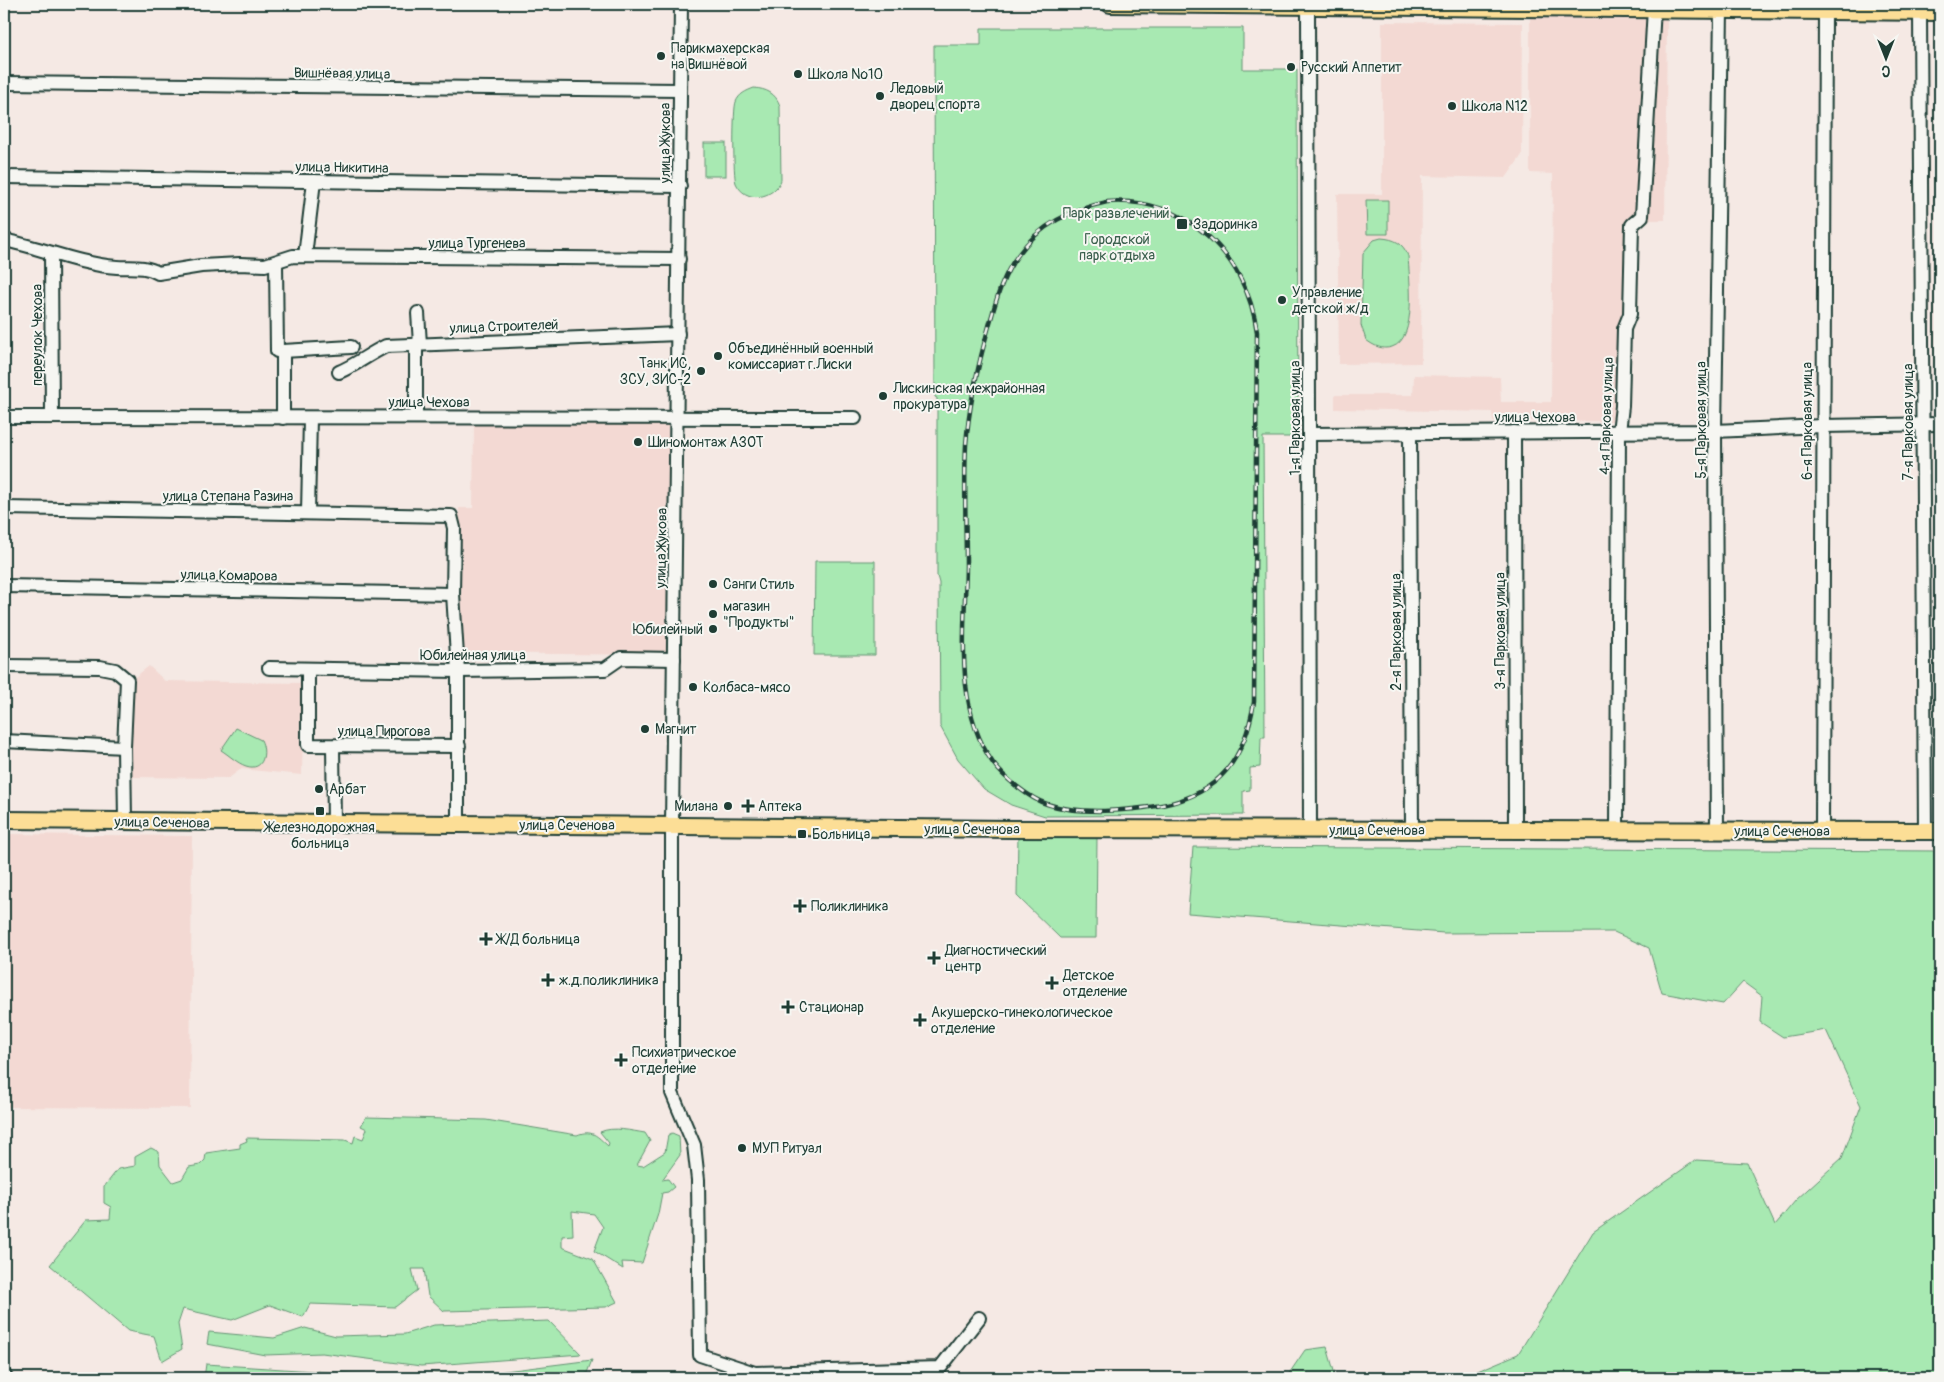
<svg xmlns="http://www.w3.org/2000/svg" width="1944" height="1382" font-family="Pangolin,sans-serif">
	<rect width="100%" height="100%" fill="#f5e9e4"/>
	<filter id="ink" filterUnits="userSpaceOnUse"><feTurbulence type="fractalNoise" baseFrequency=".02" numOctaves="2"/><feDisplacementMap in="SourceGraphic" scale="10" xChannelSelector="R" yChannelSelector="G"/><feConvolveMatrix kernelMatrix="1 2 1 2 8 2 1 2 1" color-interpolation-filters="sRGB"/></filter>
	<g filter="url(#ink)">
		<!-- built -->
		<g fill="#f3d9d3">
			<path d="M1530 16H1667L1665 220H1629L1626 421H1493L1492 412 1335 409V395H1413L1414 375 1500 377 1501 402H1551L1553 174 1530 173Z"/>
			<path d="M1382 22 1523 23 1522 155 1506 178 1422 176 1421 363 1339 364 1337 194H1382Z"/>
			<path d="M474 424 668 425V655L457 653 459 508H473Z"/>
			<path d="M149 666 165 681 304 683 302 775 241 769 229 778 127 777 130 681Z"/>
			<path d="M4 834 192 836 190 1108 4 1107Z"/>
		</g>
		<!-- green -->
		<g fill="#a8e9b2" stroke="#649373">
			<path d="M981 28H1243V69H1297L1298 437H1263L1265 737H1261L1260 767 1250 768V790L1243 791V815L1045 816 1011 805 984 789 958 759 940 726 939 583 937 576V398L935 397 934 45H981Z"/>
			<path d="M754 88C766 89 776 93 780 106L781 180C774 199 745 204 736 183 733 176 733 108 736 102 739 94 746 91 754 88Z"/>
			<rect x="704" y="143" width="22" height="33"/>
			<path d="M1366 200H1388V234H1367Z"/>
			<path d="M1381 238C1395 239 1403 243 1408 256 1409 277 1418 339 1392 347 1382 350 1374 346 1366 340L1361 325 1363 253 1374 240Z"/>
			<path d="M815 561H875V655H814Z"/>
			<path d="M236 728 261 740C267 752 264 772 246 766 237 763 229 755 221 750Z"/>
			<path d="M1018 835 1097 836 1096 938H1060L1017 896Z"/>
			<path d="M1193 847 1940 851V1378H1461L1518 1354 1593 1232 1696 1160 1747 1163 1775 1225 1796 1200 1842 1158 1861 1106 1826 1030 1783 1037 1760 1022 1762 996 1743 982 1723 1004 1662 993 1649 948 1614 932 1444 933 1188 913Z"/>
			<path d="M366 1117 486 1120 577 1135C592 1129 597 1136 608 1146L609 1143 600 1132C613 1126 632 1131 645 1133L650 1141 637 1165 643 1166 665 1152 668 1135 672 1133 679 1136 680 1155 662 1180 668 1179 674 1187 668 1192 662 1193 658 1214 642 1263 622 1262 623 1269 594 1251 603 1227 594 1214 572 1211 573 1235 562 1236V1247L593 1259 617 1302 606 1307 444 1311 428 1296 424 1269H412L417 1290 395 1307 310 1304 303 1317 270 1305 232 1320 183 1309 178 1324 182 1349 162 1361 154 1336 128 1331 50 1265 86 1220 110 1219 111 1207 104 1203V1187L118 1169 135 1166V1157L151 1148 159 1152 160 1165 173 1182 182 1179 189 1167 200 1165 205 1160 206 1153 240 1148V1144L247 1141 246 1138 345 1140 353 1143 355 1136 363 1139 367 1129 361 1126Z"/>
			<path d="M549 1321 581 1354 421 1366 322 1353 265 1355 207 1344 209 1332 274 1338 305 1328 336 1336 405 1334 434 1325Z"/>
			<path d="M1327 1347 1336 1378H1286L1305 1350Z"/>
			<path d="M592 1360 585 1378H204L206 1364 390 1376 497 1372Z"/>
		</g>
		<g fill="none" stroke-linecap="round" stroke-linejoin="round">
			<!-- minor casing -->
			<g stroke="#1f3d34" stroke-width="16">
				<g id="minor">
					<path d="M681 4 672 826V1093L694 1145 698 1180 700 1355 755 1373 940 1368 979 1318"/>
					<path d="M1308 6 1310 830"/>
					<path d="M1920 12 1925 831"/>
					<path d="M4 83 680 90"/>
					<path d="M4 177 680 186"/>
					<path d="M4 240C42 248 78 264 117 267 131 268 145 265 158 273L201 266 240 264 265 265 293 256 679 259"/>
					<path d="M51 253 52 417"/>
					<path d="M305 256 314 181"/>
					<path d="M276 263 277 351H283V418"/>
					<path d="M418 313 420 344"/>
					<path d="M416 344V417"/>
					<path d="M283 351 351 347"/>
					<path d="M339 372C356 365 369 354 386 346L678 334"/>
					<path d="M4 417 855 418"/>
					<path d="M1514 432 1515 830"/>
					<path d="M1410 433 1412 830"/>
					<path d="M1310 434 1715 431 1822 426 1940 424"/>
					<path d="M4 508 451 516 454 528 453 594 458 671V824"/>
					<path d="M308 512 310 418"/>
					<path d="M4 586 453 594"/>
					<path d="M4 666 100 667 115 670 127 680 124 747 125 821"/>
					<path d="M269 668 458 671 605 669 621 658 674 659"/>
					<path d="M308 669V745L459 746"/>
					<path d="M4 741 124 747"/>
					<path d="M333 746 334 823"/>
					<path d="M1617 831 1619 432 1622 406 1624 329 1630 314 1632 225 1642 216 1654 8"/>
					<path d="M1717 831 1715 431 1721 9"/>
					<path d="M1822 831 1825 10"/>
					<path d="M4 1375 6 1378"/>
				</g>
			</g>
			<!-- major casing -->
			<g stroke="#1f3d34" stroke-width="20">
				<g id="major">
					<path d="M1110 4 1940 12"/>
					<path d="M4 820 1013 829 1940 831"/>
				</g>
			</g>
			<!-- minor -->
			<use href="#minor" stroke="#f6f6f2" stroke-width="12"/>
			<!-- major -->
			<use href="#major" stroke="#fcde96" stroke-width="16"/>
			<!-- rail casing -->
			<g stroke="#1f3d34" stroke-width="4.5">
				<path id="rail" d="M1107 202C1186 196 1247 255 1257 332L1254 702C1245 758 1220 794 1162 805 1129 811 1079 815 1047 804 1030 799 1003 777 993 763 954 707 965 631 966 566 966 526 964 485 966 445 969 405 978 365 989 326 996 301 1002 276 1018 255 1040 224 1071 210 1107 202Z"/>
			</g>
			<!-- rail -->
			<use href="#rail" stroke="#f6f6f2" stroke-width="2.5" stroke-dasharray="8" stroke-linecap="butt"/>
		</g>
	</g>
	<!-- markers -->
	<g fill="#1f3d34" stroke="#f6f6f2" stroke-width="2">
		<circle cx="661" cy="56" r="5"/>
		<circle cx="1291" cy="67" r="5"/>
		<circle cx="798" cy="74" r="5"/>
		<circle cx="880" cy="96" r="5"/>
		<circle cx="1452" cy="106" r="5"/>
		<rect x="1176" y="218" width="12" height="12" rx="2.5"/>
		<circle cx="1282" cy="300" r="5"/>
		<circle cx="718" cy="356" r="5"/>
		<circle cx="701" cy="371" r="5"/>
		<circle cx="883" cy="396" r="5"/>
		<circle cx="638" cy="442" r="5"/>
		<circle cx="713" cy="584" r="5"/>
		<circle cx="713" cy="614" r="5"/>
		<circle cx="713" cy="629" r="5"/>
		<circle cx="693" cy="687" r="5"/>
		<circle cx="645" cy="729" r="5"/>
		<circle cx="319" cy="789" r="5"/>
		<circle cx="728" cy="806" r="5"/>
		<path d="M745.5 798.5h5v5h5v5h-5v5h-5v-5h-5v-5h5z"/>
		<rect x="315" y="806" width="10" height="10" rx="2.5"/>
		<rect x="797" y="829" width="10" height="10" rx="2.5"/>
		<path d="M797.5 898.5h5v5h5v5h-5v5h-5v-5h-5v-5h5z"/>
		<path d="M483.5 931.5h5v5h5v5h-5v5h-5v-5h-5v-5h5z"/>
		<path d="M931.5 950.5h5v5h5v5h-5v5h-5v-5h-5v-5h5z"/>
		<path d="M545.5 972.5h5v5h5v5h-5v5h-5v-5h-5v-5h5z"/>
		<path d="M1049.5 975.5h5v5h5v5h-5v5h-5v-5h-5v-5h5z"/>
		<path d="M785.5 999.5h5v5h5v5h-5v5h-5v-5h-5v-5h5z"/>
		<path d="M917.5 1012.5h5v5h5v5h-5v5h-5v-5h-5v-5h5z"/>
		<path d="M618.5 1052.5h5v5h5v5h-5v5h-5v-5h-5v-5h5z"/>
		<circle cx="742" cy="1148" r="5"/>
	</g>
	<g text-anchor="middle" stroke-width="4" stroke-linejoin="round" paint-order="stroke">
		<!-- poi labels -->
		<g font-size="14" fill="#1f3d34" stroke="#f6f6f2" text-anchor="start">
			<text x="671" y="53">Парикмахерская<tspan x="671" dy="16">на Вишнёвой</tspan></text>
			<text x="1301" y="72">Русский Аппетит</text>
			<text x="808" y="79">Школа №10</text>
			<text x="890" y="93">Ледовый<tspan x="890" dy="16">дворец спорта</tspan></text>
			<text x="1462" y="111">Школа N12</text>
			<text x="1193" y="229">Задоринка</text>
			<text x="1292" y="297">Управление<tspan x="1292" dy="16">детской ж/д</tspan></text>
			<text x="728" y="353">Объединённый военный<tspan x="728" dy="16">комиссариат г.Лиски</tspan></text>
			<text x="691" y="368" text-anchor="end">Танк ИС,<tspan x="691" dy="16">ЗСУ, ЗИС-2</tspan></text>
			<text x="893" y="393">Лискинская межрайонная<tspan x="893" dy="16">прокуратура</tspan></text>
			<text x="648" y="447">Шиномонтаж АЗОТ</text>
			<text x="723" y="589">Санги Стиль</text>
			<text x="723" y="611">магазин<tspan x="723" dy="16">"Продукты"</tspan></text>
			<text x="703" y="634" text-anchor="end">Юбилейный</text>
			<text x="703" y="692">Колбаса-мясо</text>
			<text x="655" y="734">Магнит</text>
			<text x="329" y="794">Арбат</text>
			<text x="718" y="811" text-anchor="end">Милана</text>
			<text x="758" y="811">Аптека</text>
			<text x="320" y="832" text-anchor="middle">Железнодорожная<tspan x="320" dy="16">больница</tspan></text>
			<text x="812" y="839">Больница</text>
			<text x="811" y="911">Поликлиника</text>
			<text x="497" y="944">Ж/Д больница</text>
			<text x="945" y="955">Диагностический<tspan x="945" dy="16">центр</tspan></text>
			<text x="1063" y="980">Детское<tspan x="1063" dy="16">отделение</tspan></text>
			<text x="559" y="985">ж.д.поликлиника</text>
			<text x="799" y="1012">Стационар</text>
			<text x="931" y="1017">Акушерско-гинекологическое<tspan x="931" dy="16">отделение</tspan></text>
			<text x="632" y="1057">Психиатрическое<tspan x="632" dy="16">отделение</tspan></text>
			<text x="752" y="1153">МУП Ритуал</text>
		</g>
		<!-- street labels -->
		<g font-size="14" fill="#1f3d34" stroke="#f6f6f2">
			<text transform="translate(342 73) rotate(1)" y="5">Вишнёвая улица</text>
			<text transform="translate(665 143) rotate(-90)" y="5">улица Жукова</text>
			<text transform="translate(342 167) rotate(1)" y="5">улица Никитина</text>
			<text x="477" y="248">улица Тургенева</text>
			<text transform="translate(504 326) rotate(-2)" y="5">улица Строителей</text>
			<text transform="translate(37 335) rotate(-90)" y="5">переулок Чехова</text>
			<text x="429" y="407">улица Чехова</text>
			<text transform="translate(1606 416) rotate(-88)" y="5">4-я Парковая улица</text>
			<text x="1535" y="422">улица Чехова</text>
			<text transform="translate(1295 418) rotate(-90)" y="5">1-я Парковая улица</text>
			<text transform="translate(1701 420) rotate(-90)" y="5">5-я Парковая улица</text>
			<text transform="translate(1807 421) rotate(-90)" y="5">6-я Парковая улица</text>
			<text transform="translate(1908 422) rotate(-90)" y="5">7-я Парковая улица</text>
			<text x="228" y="501">улица Степана Разина</text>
			<text transform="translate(661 548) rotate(-89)" y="5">улица Жукова</text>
			<text transform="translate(229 575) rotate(1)" y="5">улица Комарова</text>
			<text transform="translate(1500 631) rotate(-90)" y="5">3-я Парковая улица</text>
			<text transform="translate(1396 632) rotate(-90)" y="5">2-я Парковая улица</text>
			<text x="473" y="660">Юбилейная улица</text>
			<text x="384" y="736">улица Пирогова</text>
			<text transform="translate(162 822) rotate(1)" y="5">улица Сеченова</text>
			<text x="567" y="830">улица Сеченова</text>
			<text x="972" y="834">улица Сеченова</text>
			<text x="1377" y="835">улица Сеченова</text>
			<text x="1782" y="836">улица Сеченова</text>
		</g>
		<!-- park labels -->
		<g font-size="14" fill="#3a5f4d" stroke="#f6f6f2">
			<text x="1116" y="218">Парк развлечений</text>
			<text x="1117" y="244">Городской<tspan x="1117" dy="16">парк отдыха</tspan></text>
		</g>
	</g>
	<!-- margin -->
	<rect width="1944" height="1382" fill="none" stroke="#f6f6f2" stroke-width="20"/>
	<rect x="10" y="10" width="1924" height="1362" fill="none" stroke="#1f3d34" stroke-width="2" filter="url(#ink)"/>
	<!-- north arrow -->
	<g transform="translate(1886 58) rotate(180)" stroke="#f6f6f2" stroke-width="4" paint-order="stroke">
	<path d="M0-4L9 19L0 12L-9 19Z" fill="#1f3d34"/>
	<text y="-8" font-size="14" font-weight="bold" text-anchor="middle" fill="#1f3d34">С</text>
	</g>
</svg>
